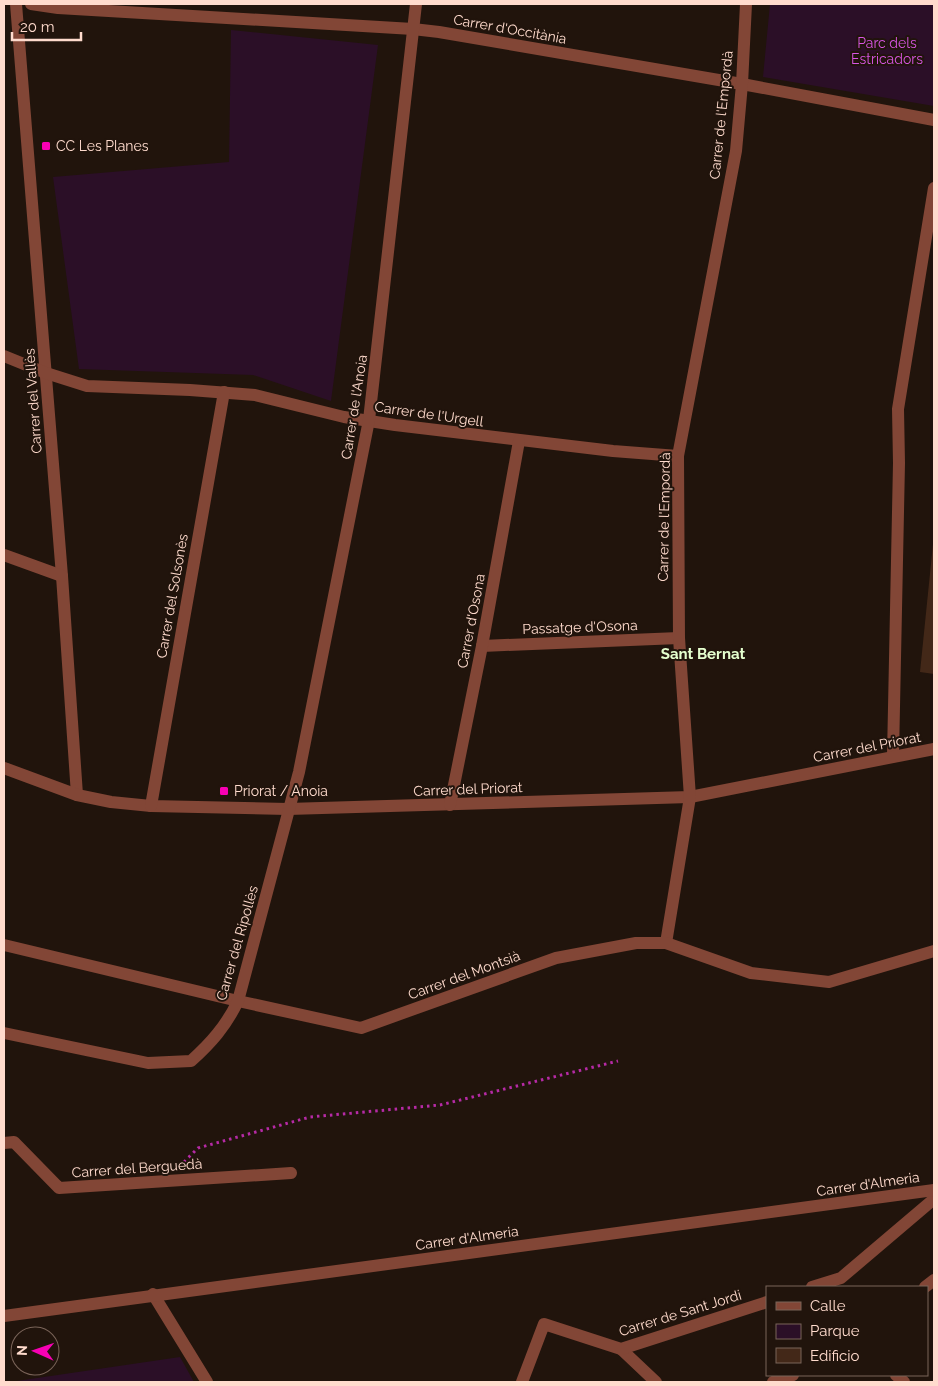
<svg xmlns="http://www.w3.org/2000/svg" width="938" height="1386" font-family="Raleway,sans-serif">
	<rect width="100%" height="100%" fill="#21140c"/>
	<!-- green -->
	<g fill="#2b0f27">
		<path d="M770 4H934V106L763 77Z"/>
		<path d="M231 30 378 45 331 401 253 375 79 369 53 177 229 162Z"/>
		<path d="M180 1357 194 1382H10Z"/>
	</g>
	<!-- building -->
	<path fill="#432818" d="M933 544H934V674L920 672Z"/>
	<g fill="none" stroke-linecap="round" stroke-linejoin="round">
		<!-- path -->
		<path stroke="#b62aa6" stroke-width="3" stroke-dasharray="2.5 4" stroke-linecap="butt" d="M184 1162 198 1148 310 1117 440 1105 618 1061"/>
		<!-- minor -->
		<g stroke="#824636" stroke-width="12">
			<path d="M16 4 62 576 77 795"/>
			<path d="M31 4 58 8 413 29 439 32 742 84 934 120"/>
			<path d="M4 356 46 373 87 386 190 390 255 395 344 417 395 425 613 451 678 456"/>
			<path d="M4 555 62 576"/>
			<path d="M482 646 679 638"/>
			<path d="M893 756 899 463 898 409 934 188"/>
			<path d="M4 768 77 795 111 802 151 806 288 809 690 797 934 749"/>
			<path d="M450 805 482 646 519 441"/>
			<path d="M151 806 224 392"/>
			<path d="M666 943 690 797 679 638 678 456 736 151 742 84 746 4"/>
			<path d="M4 945 238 1001 361 1028 556 958 636 943H666L751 973 829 982 934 951"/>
			<path d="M4 1033 148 1063 191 1061C211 1043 226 1026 238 1001L299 772 369 420 416 4"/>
			<path d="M4 1143 14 1142 59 1188 291 1173"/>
			<path d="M812 1287 841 1278 934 1199"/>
			<path d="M925 1287 934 1280"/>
			<path d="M153 1294 207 1382"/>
			<path d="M4 1316 934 1190"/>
			<path d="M621 1349 656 1382"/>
			<path d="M896 1375 904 1382"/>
			<path d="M522 1382 544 1324 621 1349 767 1302"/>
			<path d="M773 1382 793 1375"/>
		</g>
	</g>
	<!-- markers -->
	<g fill="#f800b4" stroke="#21140c" stroke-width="2">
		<rect x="41" y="141" width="10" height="10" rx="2.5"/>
		<rect x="219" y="786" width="10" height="10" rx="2.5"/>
	</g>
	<g text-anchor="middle" stroke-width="4" stroke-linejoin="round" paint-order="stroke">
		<!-- street labels -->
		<g font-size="14" fill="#ffdbcd" stroke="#21140c">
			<text transform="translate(510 29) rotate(10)" y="5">Carrer d'Occitània</text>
			<text transform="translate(721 115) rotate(-84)" y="5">Carrer de l'Empordà</text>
			<text transform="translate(33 401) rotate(-94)" y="5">Carrer del Vallès</text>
			<text transform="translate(354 407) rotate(-81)" y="5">Carrer de l'Anoia</text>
			<text transform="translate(429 414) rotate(8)" y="5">Carrer de l'Urgell</text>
			<text transform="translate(664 517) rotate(-89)" y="5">Carrer de l'Empordà</text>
			<text transform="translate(172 596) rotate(-80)" y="5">Carrer del Solsonès</text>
			<text transform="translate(471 621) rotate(-79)" y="5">Carrer d'Osona</text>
			<text transform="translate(580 627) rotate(-2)" y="5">Passatge d'Osona</text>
			<text transform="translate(867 747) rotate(-11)" y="5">Carrer del Priorat</text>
			<text transform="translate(468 789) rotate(-2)" y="5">Carrer del Priorat</text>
			<text transform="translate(237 943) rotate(-74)" y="5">Carrer del Ripollès</text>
			<text transform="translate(464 975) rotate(-20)" y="5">Carrer del Montsià</text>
			<text transform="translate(137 1168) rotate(-4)" y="5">Carrer del Berguedà</text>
			<text transform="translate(868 1184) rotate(-8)" y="5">Carrer d'Almeria</text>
			<text transform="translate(467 1238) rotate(-8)" y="5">Carrer d'Almeria</text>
			<text transform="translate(680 1313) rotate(-17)" y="5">Carrer de Sant Jordi</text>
		</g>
		<!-- park labels -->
		<g font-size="14" fill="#d855e3" stroke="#21140c">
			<text x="887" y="48">Parc dels<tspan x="887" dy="16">Estricadors</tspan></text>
		</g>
		<!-- poi labels -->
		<g font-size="14" fill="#ffdbcd" stroke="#21140c" text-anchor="start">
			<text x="56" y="151">CC Les Planes</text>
			<text x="234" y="796">Priorat / Anoia</text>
		</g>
		<!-- neighbourhood labels -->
		<g font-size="15" font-weight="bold" fill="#e5ffcf" stroke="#21140c">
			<text x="703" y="659">Sant Bernat</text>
		</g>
	</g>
	<!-- border -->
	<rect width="938" height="1386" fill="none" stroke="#ffdbcd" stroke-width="10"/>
	<!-- legend -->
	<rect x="766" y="1286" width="162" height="90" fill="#21140c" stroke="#7a6459"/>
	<rect x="776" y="1302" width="25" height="8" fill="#824636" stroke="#7a6459"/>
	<text x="810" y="1311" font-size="15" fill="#ffdbcd">Calle</text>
	<rect x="776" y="1324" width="25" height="15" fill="#2b0f27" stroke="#7a6459"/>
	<text x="810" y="1336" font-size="15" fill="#ffdbcd">Parque</text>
	<rect x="776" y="1348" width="25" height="15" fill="#432818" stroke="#7a6459"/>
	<text x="810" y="1361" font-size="15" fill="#ffdbcd">Edificio</text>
	<!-- north arrow -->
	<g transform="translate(35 1351) rotate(272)"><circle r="24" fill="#21140c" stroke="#7a6459"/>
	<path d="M0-4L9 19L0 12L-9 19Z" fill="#f800b4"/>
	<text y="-8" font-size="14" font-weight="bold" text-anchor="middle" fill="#ffdbcd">N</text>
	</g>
	<!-- scale -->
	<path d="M12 32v8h69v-8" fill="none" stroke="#ffdbcd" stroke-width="2.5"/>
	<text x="20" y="32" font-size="15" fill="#ffdbcd" stroke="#21140c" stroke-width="4" paint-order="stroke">20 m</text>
</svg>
